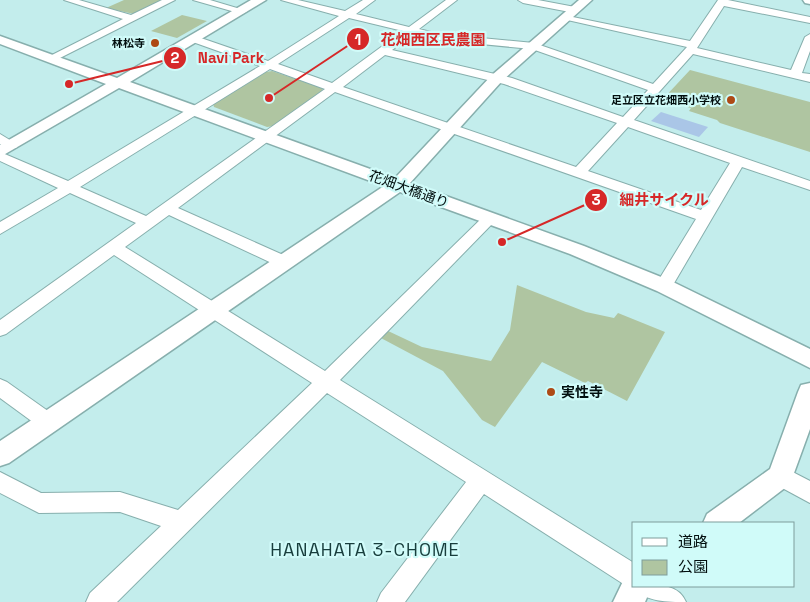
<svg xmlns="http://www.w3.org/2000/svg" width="810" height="602" font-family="'Space Grotesk','Noto Sans JP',sans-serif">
	<rect width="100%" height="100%" fill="#c3edec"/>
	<!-- green -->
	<g fill="#afc5a1">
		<path d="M124 0H162L134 14 106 8Z"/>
		<path d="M182 15 207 21 177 38 151 31Z"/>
		<path d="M690 70 810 102V152L720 123 717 120 689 111 691 108 662 100Z"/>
		<path d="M272 71 322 88 323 91 274 126 267 127 214 107 213 104 266 72Z"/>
		<path d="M517 285 586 312 614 318 618 313 665 332 627 401 588 381 585 383 542 362 495 427 482 420 443 371 379 337 386 330 422 347 491 361 510 330Z"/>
	</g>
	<!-- water -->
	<path fill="#aac6e7" d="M661 112 708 127 699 137 651 121Z"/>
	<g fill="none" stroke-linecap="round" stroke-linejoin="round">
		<!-- minor casing -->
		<g stroke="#87afad" stroke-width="2">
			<g id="minor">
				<path d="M64 0H79L131 15 162 0H175L52 62 48 61V57L123 19Z"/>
				<path d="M193 0H210L247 11 242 14Z"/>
				<path d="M281 0H298L345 11 363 0H375L356 14 409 27 446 0H457L419 29 439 34 534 43 653 84 687 47 563 19V15L690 41 718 0H728L810 17V23L724 6 697 48 791 70 805 37 810 34V51L802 73 810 74V82L693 54 634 120 810 181V190L742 167 670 290H658L655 286 696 219 335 92 178 208 290 258 292 262 290 266H278L169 215 125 247 325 371 484 216H494L497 219 494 222 340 380 634 563V586C654 586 677 581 686 602 668 602 644 602 636 588L625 585 484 494 405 602H377L381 593 466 482 327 393 117 602H86L90 593 161 526 120 512 39 513 0 493V472L41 493 120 492 178 510 312 383 114 255 6 334 0 336V320L136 223 70 193 0 234V222L58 188 0 161V152L68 181 260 66 190 41V37H198L268 61 339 16ZM349 18 403 31 332 83 278 64ZM413 34 439 40 532 49 648 90 623 117 512 78 392 50ZM385 55 504 84 617 123 576 167 343 87ZM270 69 325 89 146 216 80 187ZM628 127 730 163 701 210 588 171Z"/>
				<path d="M518 0H538L575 7 580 10 575 13 523 3Z"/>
				<path d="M0 134 18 145 16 148H6L0 144Z"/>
				<path d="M0 379 7 382 55 416 58 422 55 428 48 430 41 428 0 398Z"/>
				<path d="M781 466 810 481V503L773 483 770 476 773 469Z"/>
			</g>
		</g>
		<!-- tertiary casing -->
		<g stroke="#87afad" stroke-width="3">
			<g id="tertiary">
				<path d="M251 0H266L130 82 395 178 492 75 579 0H592L502 81 410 183 584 246 671 281 810 349V368L657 291 570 254 400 192 9 463 0 466V441L384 186 119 88 0 157V145L106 84 0 44V36L117 78Z"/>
				<path d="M803 0H810V4L805 3Z"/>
				<path d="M810 383V429L790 484 739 523H703L707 514 770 469 798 392 801 385Z"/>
				<path d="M634 572V586H652L645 602H613L626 575Z"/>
			</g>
		</g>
		<!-- minor -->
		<use href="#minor" fill="#fff" fill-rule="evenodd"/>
		<!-- tertiary -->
		<use href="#tertiary" fill="#fff" fill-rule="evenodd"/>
	</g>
	<!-- markers -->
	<g fill="#ae4a15" stroke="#d0fbf9" stroke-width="2">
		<circle cx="155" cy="43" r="5"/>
		<circle cx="731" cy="100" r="5"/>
		<circle cx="551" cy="392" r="5"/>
	</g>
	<g text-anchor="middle" stroke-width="4.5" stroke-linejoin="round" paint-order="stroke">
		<!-- far-poi labels -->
		<g font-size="11" font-weight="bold" fill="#020f0f" stroke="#d0fbf9" text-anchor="end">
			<text x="145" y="47">林松寺</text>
			<text x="721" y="104">足立区立花畑西小学校</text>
		</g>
		<!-- street labels -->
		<g font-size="14" fill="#020f0f" stroke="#d0fbf9">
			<text transform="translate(409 189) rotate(20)" y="5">花畑大橋通り</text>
		</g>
		<!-- poi labels -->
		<g font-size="14" font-weight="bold" fill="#020f0f" stroke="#d0fbf9" text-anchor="start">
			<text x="561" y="397">実性寺</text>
		</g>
		<!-- near-neighbourhood labels -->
		<g font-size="18" letter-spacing="1" fill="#183e3d" stroke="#d0fbf9">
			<text x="365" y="556">HANAHATA 3-CHOME</text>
		</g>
	</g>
	<!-- callouts -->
	<path fill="none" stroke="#d62828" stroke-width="2" d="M269 98L358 39M69 84L175 58M502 242L596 200"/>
	<g fill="#d62828" stroke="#d0fbf9" stroke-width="2">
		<circle cx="269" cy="98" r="5"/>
		<circle cx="69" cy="84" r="5"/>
		<circle cx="502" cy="242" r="5"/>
		<circle cx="358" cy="39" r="12"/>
		<circle cx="175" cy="58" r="12"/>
		<circle cx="596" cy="200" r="12"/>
	</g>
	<g font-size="15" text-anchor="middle" font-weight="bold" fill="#fff">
		<text x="358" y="45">1</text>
		<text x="175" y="63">2</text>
		<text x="596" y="205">3</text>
	</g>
	<g font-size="15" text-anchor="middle" font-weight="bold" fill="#d62828" stroke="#d0fbf9" stroke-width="4.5" stroke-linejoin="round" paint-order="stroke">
		<text x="433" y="45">花畑西区民農園</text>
		<text x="231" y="63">Navi Park</text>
		<text x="664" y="205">細井サイクル</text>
	</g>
	<!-- legend -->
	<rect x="632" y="522" width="162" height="65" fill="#d0fbf9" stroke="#7e9d9b"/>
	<rect x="642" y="538" width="25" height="8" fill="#ffffff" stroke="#7e9d9b"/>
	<text x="678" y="547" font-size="15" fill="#020f0f">道路</text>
	<rect x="642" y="560" width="25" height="15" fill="#afc5a1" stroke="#7e9d9b"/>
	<text x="678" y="572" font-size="15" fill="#020f0f">公園</text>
</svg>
